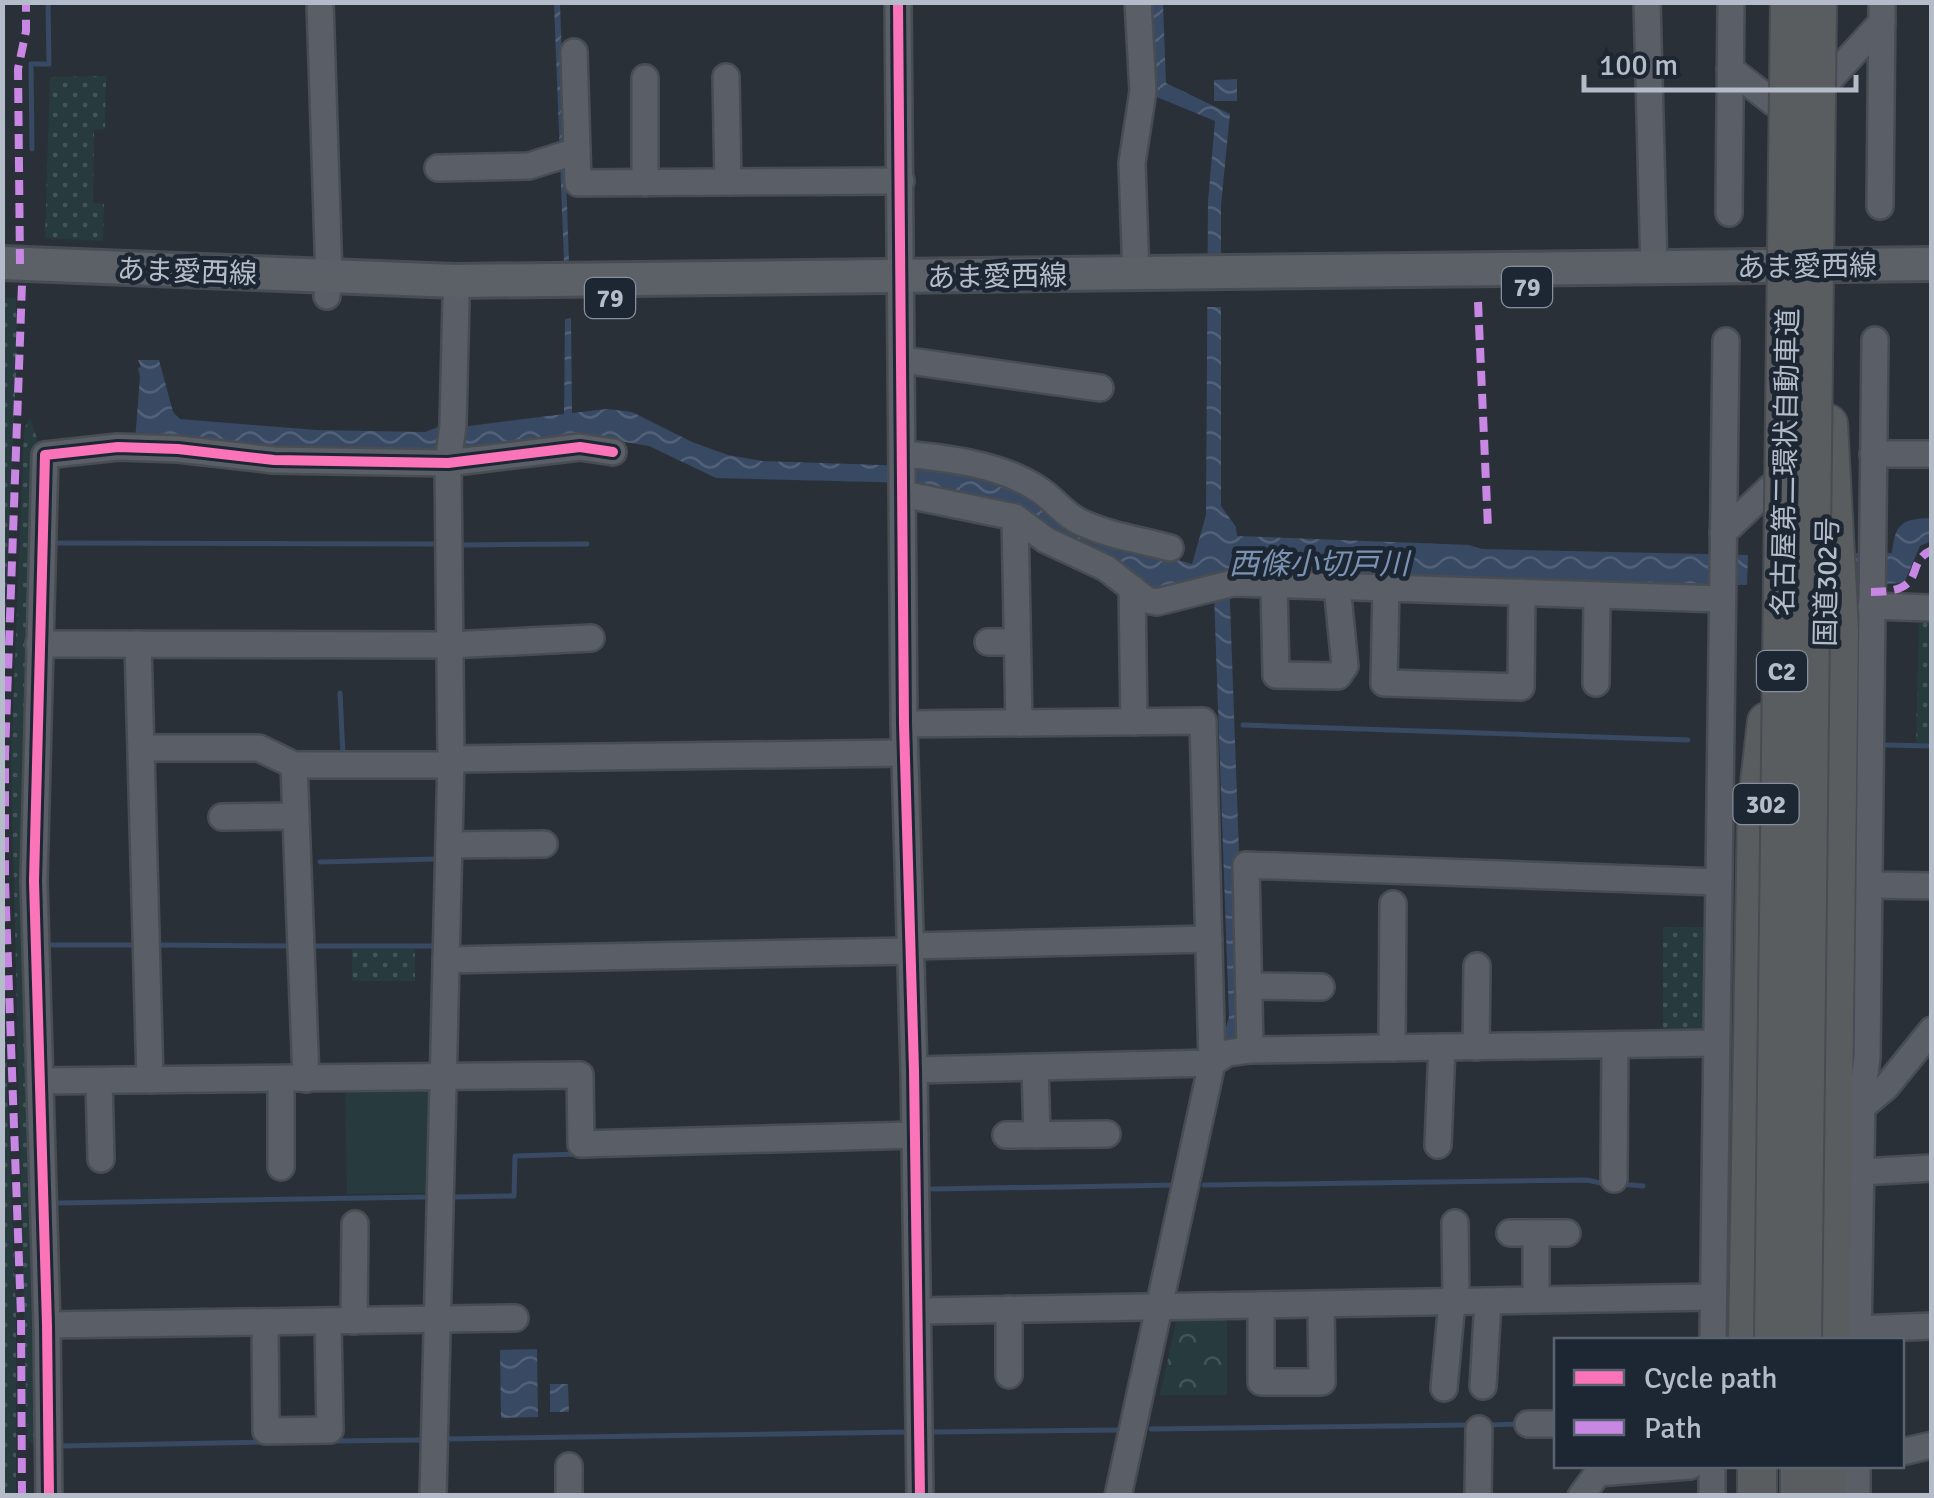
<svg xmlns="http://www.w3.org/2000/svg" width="1934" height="1498" font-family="Signika,'Noto Sans JP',sans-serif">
	<defs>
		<pattern id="grass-dots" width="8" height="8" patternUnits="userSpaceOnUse" patternTransform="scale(2.5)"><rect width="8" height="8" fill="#273a3e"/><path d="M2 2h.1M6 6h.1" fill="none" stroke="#445559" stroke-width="1.8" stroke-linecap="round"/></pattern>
		<pattern id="forest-crowns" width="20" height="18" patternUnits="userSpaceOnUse" patternTransform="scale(2.5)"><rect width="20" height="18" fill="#273a3e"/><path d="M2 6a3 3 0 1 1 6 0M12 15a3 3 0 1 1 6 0" fill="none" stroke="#445559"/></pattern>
		<pattern id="water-waves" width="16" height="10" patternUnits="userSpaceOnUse" patternTransform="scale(2.5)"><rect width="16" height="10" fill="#384963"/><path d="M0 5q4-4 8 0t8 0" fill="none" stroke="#526178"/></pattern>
	</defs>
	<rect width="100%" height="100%" fill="#2a3038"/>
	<!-- grass -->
	<g fill="url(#grass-dots)">
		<path d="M106 76 105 129 94 130 93 203 104 204 103 241 45 238 50 77Z"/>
		<path d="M3 297 16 298 17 354 3 662Z"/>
		<path d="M30 417 40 448 33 482 29 544 22 880 37 1448 27 1438 11 761 24 430Z"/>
		<path d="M1919 612H1931V743H1916Z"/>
		<path d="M1663 927H1704L1703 1034 1663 1035Z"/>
		<path d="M2 946 16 1312V1496L2 1495Z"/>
		<path d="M352 947 415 948V981H352Z"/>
	</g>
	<!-- forest -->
	<path fill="url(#forest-crowns)" d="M1178 1314H1227V1395H1160Z"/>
	<!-- garden -->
	<path fill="#273a3e" d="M430 1086 429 1193 347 1194 345 1087Z"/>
	<!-- water -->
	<g fill="url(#water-waves)">
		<path d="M554 3H560L569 262H564Z"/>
		<path d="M1146 3H1163L1166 83 1230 114 1221 205V506L1236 527 1237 536 1469 545 1482 549 1748 555 1747 585 1229 575 1245 1019 1238 1041H1222L1229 1017 1214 595 1157 593 918 483 716 478 649 446 583 435 435 457 135 441 140 377 138 368 141 367 138 360H159L173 412 180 419 316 430 425 432 438 427 469 426 564 414 565 319 571 318 572 413 607 409 632 412 692 442 728 455 762 461 941 467 1017 489 1082 533 1192 564 1206 515 1208 201 1215 121 1152 95Z"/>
		<path d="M1237 79V101H1214V80Z"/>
		<path d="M1931 518V541L1920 546 1904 583 1856 585V553H1892C1895 523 1902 519 1931 518Z"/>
		<path d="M537 1349 538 1417 501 1418 500 1350Z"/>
		<path d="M550 1384H568L569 1412H550Z"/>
	</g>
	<!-- pier -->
	<rect fill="#2a3038" x="1203" y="259" width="22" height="48"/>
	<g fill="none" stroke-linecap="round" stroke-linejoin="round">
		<!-- stream -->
		<g stroke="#384963" stroke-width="5">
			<path d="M32 149 31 64H49L48 2"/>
			<path d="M51 543 437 544"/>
			<path d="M460 545 587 544"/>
			<path d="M340 693 343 755"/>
			<path d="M1243 725 1688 740"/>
			<path d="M1885 745 1932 746"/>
			<path d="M320 862 437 859"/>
			<path d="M44 945H137"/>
			<path d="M153 945 292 946"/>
			<path d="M309 946H436"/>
			<path d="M1621 1184 1643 1186"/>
			<path d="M1204 1185 1587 1180 1605 1184"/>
			<path d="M932 1189 1179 1185"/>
			<path d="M453 1197 514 1196 515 1156 579 1154"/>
			<path d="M58 1203 428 1197"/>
			<path d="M1487 1425 1521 1424"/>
			<path d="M1151 1429 1471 1425"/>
			<path d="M931 1432 1123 1430"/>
			<path d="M332 1441 421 1440"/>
			<path d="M445 1442V1439L908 1432"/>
			<path d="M59 1446 266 1442"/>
		</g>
		<!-- minor casing -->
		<g stroke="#484c53" stroke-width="30">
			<g id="minor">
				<path d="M320 2 329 277 327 296"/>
				<path d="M898 2 904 724 914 1070 920 1496"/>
				<path d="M1647 2 1654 268"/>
				<path d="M574 52 578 183 901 181"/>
				<path d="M1730 69 1774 103"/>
				<path d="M726 77 728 182"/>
				<path d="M645 78V183"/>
				<path d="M1831 78 1882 22"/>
				<path d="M438 168 529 166 577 151"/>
				<path d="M1880 206 1882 2"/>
				<path d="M1729 213 1731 2"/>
				<path d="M1136 275 1132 163 1143 91 1138 2"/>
				<path d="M903 360 1100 388"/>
				<path d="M903 454C946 458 1000 464 1038 489 1053 498 1063 514 1080 522 1107 535 1140 540 1170 548"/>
				<path d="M1873 454H1932"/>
				<path d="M903 494 1015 517 1046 540 1106 568 1147 600 1157 602 1233 583 1722 599"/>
				<path d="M1015 517 1019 723"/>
				<path d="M1723 533 1770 488"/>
				<path d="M1274 585 1276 675 1338 676 1345 666 1337 586"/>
				<path d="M1132 588 1134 722"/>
				<path d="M1386 588 1384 683 1521 687 1522 592"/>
				<path d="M1871 606 1932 608"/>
				<path d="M988 642H1017"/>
				<path d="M39 644 450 645 591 638"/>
				<path d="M138 644 150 1080"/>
				<path d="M1596 683 1597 595"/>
				<path d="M904 724 1203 721 1212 1063 1118 1496"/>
				<path d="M141 748H259L294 765H451"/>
				<path d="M451 759 904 753"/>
				<path d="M294 765 306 1079"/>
				<path d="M222 817 296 816"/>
				<path d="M449 845 544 844"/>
				<path d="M1870 885 1932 886"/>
				<path d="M910 946 1209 939"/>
				<path d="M446 960 910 951"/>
				<path d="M1251 986 1321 987"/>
				<path d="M1476 1047 1477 966"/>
				<path d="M1392 1048 1393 904"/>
				<path d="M1250 1050 1246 865 1718 882"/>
				<path d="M1035 1067 1037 1135"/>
				<path d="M914 1070 1212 1063 1227 1053 1250 1050 1716 1043"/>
				<path d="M281 1079V1167"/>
				<path d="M40 1081 580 1075 581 1144 915 1135"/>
				<path d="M99 1081 101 1159"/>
				<path d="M1862 1107 1886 1087 1932 1030"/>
				<path d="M1006 1135 1107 1134"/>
				<path d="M1438 1145 1442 1047"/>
				<path d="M1861 1172 1932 1168"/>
				<path d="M1614 1179 1615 1045"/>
				<path d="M1455 1223 1456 1301"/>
				<path d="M1510 1233H1567"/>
				<path d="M1536 1233V1300"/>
				<path d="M1261 1305V1382H1322L1321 1304"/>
				<path d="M918 1311 1713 1297"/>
				<path d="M354 1321 355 1224"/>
				<path d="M265 1322 266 1431 330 1430 328 1321"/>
				<path d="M47 1325 515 1318"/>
				<path d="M1859 1329 1932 1326"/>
				<path d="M1713 1340 1726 341"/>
				<path d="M1858 1340 1862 1097 1867 1057 1875 340"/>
				<path d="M1009 1375V1309"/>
				<path d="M1483 1386 1488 1301"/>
				<path d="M1444 1388 1452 1302"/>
				<path d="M1528 1424H1556"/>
				<path d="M1902 1452 1932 1445"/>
				<path d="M569 1466V1496"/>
				<path d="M1597 1473 1690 1466"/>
				<path d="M49 1496 47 1325 34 881 45 455 118 447 178 449 274 460 448 463 580 447 613 452"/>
				<path d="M433 1496 451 759 448 463 453 425 456 300"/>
				<path d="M1478 1496 1479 1429"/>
				<path d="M1581 1496 1603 1466"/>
				<path d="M1712 1496V1466"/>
				<path d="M1857 1496V1466"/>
			</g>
		</g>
		<!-- major casing -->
		<g stroke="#484c55" stroke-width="38">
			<path id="major" d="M2 263 455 281 1932 264"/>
		</g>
		<!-- highway casing -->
		<g stroke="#474c53" stroke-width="42">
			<g id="highway">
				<path d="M1828 424 1839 630 1830 1340"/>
				<path d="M1748 1340 1757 809 1767 722"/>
				<path d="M1757 1496V1466"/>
				<path d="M1800 1496V1466"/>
				<path d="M1827 1496V1466"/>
			</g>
		</g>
		<!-- minor -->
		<use href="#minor" stroke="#5a5e66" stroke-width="25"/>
		<!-- major -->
		<use href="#major" stroke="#5c6168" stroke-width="32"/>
		<!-- highway -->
		<use href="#highway" stroke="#5a5d60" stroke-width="38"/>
		<!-- highway-bridge casing -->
		<g stroke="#474c53" stroke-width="42" stroke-linecap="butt">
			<g id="highway-bridge">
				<path d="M1774 1340 1790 2"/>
				<path d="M1802 1340 1817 2"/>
			</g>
		</g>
		<!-- highway-bridge -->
		<use href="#highway-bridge" stroke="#5a5d60" stroke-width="38"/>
		<!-- quiet -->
		<g stroke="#c787e3" stroke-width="8" stroke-dasharray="15 8" stroke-linecap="butt">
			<path d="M20 264 18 69 26 31V2"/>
			<path d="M1478 302 1488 528"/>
			<path d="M1871 592C1931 592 1902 563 1932 550"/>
			<path d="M22 1496 21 1316 5 882V755L22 284"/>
		</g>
		<!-- cycleway casing -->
		<g stroke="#1d2633" stroke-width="16">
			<g id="cycleway">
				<path d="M898 2 904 724 914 1070 920 1496"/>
				<path d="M49 1496 47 1325 34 881 45 455 118 447 178 449 274 460 448 463 580 447 613 452"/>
			</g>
		</g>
		<!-- cycleway -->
		<use href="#cycleway" stroke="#fb73b8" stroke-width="10"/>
	</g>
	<g text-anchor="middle" stroke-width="9" stroke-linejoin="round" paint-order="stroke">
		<!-- shield labels -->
		<g fill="#1d2633" stroke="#878f9c" stroke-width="2.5">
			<rect x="1502" y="267" width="50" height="40" rx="8"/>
			<rect x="585" y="278" width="50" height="40" rx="8"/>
			<rect x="1757" y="651" width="50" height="40" rx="8"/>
			<rect x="1733.5" y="784" width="65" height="40" rx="8"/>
		</g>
		<g font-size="25" font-weight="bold" fill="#b4bcc9">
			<text x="1527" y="296">79</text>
			<text x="610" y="307">79</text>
			<text x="1782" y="680">C2</text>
			<text x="1766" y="813">302</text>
		</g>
		<!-- street labels -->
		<g font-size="28" fill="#b4bcc9" stroke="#1d2633">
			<text transform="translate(1807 266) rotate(-1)" y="10">あま愛西線</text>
			<text transform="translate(187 271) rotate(2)" y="10">あま愛西線</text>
			<text transform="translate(997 276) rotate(-1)" y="10">あま愛西線</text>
			<text transform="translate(1785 462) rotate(-89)" y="10">名古屋第二環状自動車道</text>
			<text transform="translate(1826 582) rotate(-89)" y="10">国道302号</text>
		</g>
		<!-- water labels -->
		<g font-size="30" font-style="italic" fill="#7c92b1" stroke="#1d2633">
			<text x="1319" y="574">西條小切戸川</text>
		</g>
	</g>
	<!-- border -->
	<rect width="1934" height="1498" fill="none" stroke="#b4bcc9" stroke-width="10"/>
	<!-- legend -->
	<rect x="1554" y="1338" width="350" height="130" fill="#1d2633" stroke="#59626f" stroke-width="2.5"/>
	<rect x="1574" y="1370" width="50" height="15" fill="#fb73b8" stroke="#59626f" stroke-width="2.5"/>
	<text x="1644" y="1388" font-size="30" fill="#b4bcc9">Cycle path</text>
	<rect x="1574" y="1420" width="50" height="15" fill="#c787e3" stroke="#59626f" stroke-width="2.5"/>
	<text x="1644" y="1438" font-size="30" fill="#b4bcc9">Path</text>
	<!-- scale -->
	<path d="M1584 75v15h272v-15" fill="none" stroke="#b4bcc9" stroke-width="5"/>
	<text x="1599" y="75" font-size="30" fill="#b4bcc9" stroke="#1d2633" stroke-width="8" paint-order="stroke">100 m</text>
</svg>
